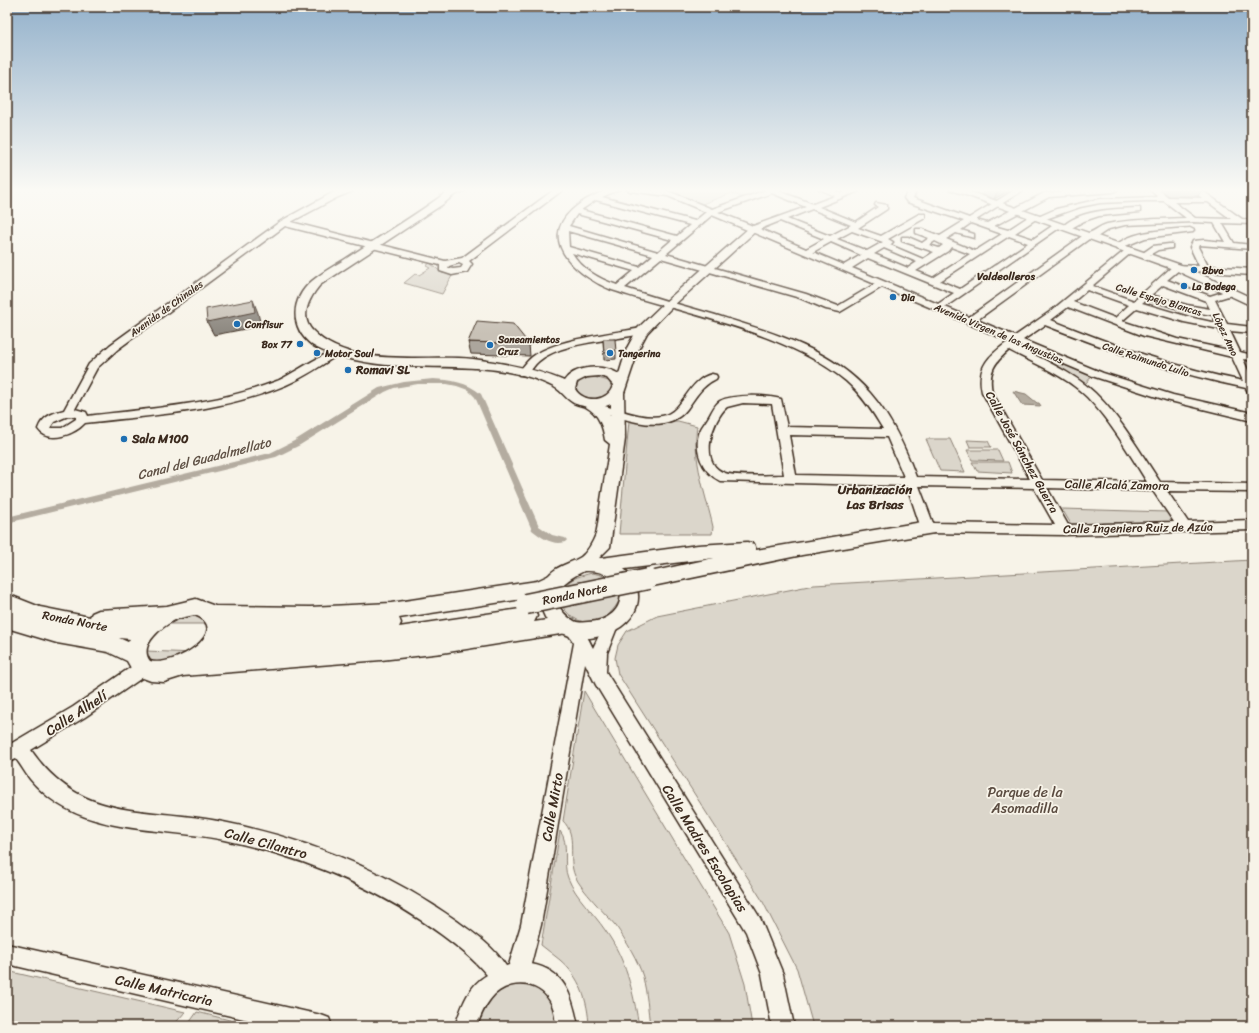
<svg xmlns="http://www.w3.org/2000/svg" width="1259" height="1033" font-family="Sriracha,sans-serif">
	<rect width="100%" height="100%" fill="#f7f3e8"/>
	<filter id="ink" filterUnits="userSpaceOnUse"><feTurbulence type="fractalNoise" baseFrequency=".025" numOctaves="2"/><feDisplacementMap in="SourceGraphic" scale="8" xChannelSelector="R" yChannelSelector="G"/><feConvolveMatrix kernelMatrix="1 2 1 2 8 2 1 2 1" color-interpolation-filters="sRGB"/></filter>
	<g filter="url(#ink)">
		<!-- green -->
		<g fill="#dbd6cb" stroke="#8b8074">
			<path d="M666 189H761L764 190 744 198 732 193 702 204Z"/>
			<path d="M430 263 442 273 453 274 442 294 404 283 415 274 419 275 430 268 426 266Z"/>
			<path d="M1033 349 1088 372 1092 376 1086 383 1082 384 1026 353Z"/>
			<path d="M594 377 609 381 612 388C606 401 590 400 580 395L576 388C578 380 586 378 594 377Z"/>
			<path d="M629 421H678L697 426C692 459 706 495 713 527L712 534H619Z"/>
			<path d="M926 439H950L965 472 940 471Z"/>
			<path d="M967 440 988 441 991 447H970Z"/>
			<path d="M967 450H998L1003 461 972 460Z"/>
			<path d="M972 462H1008L1012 473 977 471Z"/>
			<path d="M1062 509 1168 512 1179 526 1071 524Z"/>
			<path d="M1252 560V1026H813L797 969 762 900 618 674 615 658 618 645 627 631 657 616 814 585Z"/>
			<path d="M592 573C612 577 613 579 621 597 609 624 580 633 562 606 564 581 568 579 592 573Z"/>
			<path d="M193 613 211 624H159Z"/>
			<path d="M146 651 195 653 157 663 150 660Z"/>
			<path d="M584 691 729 933 745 984 752 1026H650C648 1010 647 993 643 977 638 960 626 941 616 926 605 913 581 890 575 876 567 858 578 835 563 821Z"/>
			<path d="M560 831C570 843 562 864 568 878 576 898 593 912 605 930 626 959 633 991 639 1026H589C588 1001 580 977 560 960 554 955 547 950 541 945Z"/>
			<path d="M7 971 185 1012 173 1026H38L7 1019Z"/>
			<path d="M519 984C542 987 556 1001 556 1026H477C486 1002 493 990 519 984Z"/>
			<path d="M197 1012 254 1026H187Z"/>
		</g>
		<!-- water -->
		<path fill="#b4aca0" stroke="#84786c" d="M1013 391 1026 394 1037 403H1039L1041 406 1022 405Z"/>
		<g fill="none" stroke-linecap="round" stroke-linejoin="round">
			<!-- canal -->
			<path fill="#b4aca0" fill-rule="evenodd" d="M433 379C451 380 467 382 481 394L539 526 552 535 565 538 567 540 565 542C553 546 541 537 532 530L475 397 468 390 457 386 447 384H418L394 388 385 392 300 445 276 457 7 523V517L270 453 294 441 379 388 404 382Z"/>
			<!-- minor casing -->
			<g stroke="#3b2a1e" stroke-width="3">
				<g id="minor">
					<path d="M346 189H358L338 197 291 222 445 261 462 258 555 189H564L469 261 472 264 467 272 452 275 440 271V265L285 226 118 349 97 368 75 409 86 412 88 416C152 408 216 405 277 381 289 376 331 348 339 350L340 352 339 354C322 365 305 377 286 385 222 412 153 415 85 423 75 434 49 445 38 429 42 417 52 413 64 410L89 364 110 345 281 221 332 193ZM459 263 463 265 461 268 453 269 448 268 449 266ZM68 416 76 417V419L62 428H50L54 422Z"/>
					<path d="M458 189H469L452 196 448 194Z"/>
					<path d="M609 189H620L602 197 695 221 706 212 668 196 630 191 626 189 656 191 653 189H663L712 209 766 190 765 189H781L779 191 813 204 835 196 819 189H830L842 193 853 189H864L819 207 856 222 878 207 875 205 876 203 887 205V209L858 228 881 236 919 214H925V218L888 239 893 242 890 245 923 259 934 252 902 241V237H908L922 243 929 238 916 233V229H922L940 236 964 221 907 202 904 198 909 189H917L913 198 969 218 1016 189H1025L976 220 987 223 1044 193 1097 189 1117 190 1113 192 1049 197 994 226 1008 230 1031 215 1038 217 1056 209 1100 199 1158 197 1149 189H1158L1168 197 1202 198 1191 189H1200L1242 219 1252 220V224L1222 223 1234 243 1252 245V249L1199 245 1198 247 1208 266 1252 269V275L1179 270 1167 280 1210 296 1232 289 1235 290V294L1215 300 1227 324 1252 327V333L1230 331 1240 352 1252 355V361L1243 359 1252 379V393L1248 392 1246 388C1176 374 1111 351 1045 325L1023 340 1103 373 1173 395 1252 413V421L1166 400 1095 377 1017 344 1015 345C1041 359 1073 372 1095 393 1121 418 1140 452 1160 482L1252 484V492L1167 491 1188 522 1252 520V530L1064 535 928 533 923 531 921 528 907 486 720 481C702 472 693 450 700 431 702 426 705 423 708 418 712 412 714 405 720 401 733 394 767 395 781 399L787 427 883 429C873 412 862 395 846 381 787 332 684 314 612 290 581 278 536 243 572 210 583 200 596 194 609 189ZM772 193 806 207 753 226 718 212ZM596 200 690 225 677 236 581 210ZM1145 201H1164L1186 218C1159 219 1133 219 1107 224 1099 226 1093 233 1085 234L969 317 945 307 1062 226 1055 224 1033 239 1015 233 1036 219 1040 221 1080 207 1100 203ZM1174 202H1208L1231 219 1195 218ZM812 209 851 225 830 236 787 219ZM577 214 672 240 658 252 569 226ZM712 215 875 284 838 306 806 294 666 254ZM780 221 824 239 806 249 760 229ZM1193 222 1214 223 1225 242 1204 240 1193 241 1190 247 1199 266 1174 265 1134 301 1092 286 1132 252V248L1129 247 1051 311 1015 336 977 320 1089 239H1094L1109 229 1125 225ZM971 223 1002 234 975 251 946 239 956 233 974 238V234L961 230ZM568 231 653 255 639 267 569 247ZM852 231 883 242 867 251 837 239ZM1009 236 1028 243 960 289 940 281ZM935 241 943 245 939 248 929 245ZM831 242 861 255 844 265 813 252ZM951 247 970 254 933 278 916 271 948 251ZM884 248 917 262 908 268 874 254ZM572 253 634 271 617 285C599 279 582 269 572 253ZM661 258 800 298 826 309 840 312 882 287 1009 341C990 355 976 366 982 392L1030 479 916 477C905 447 891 417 870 393 830 347 767 331 712 314 683 306 653 297 625 288ZM868 258 954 293 938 304 852 268ZM1163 285 1206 301 1210 309 1187 305 1151 295ZM1087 290 1129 305 1115 318 1073 302ZM1147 299 1186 311 1213 315 1216 323 1189 317 1142 303ZM1068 307 1144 336 1232 357 1243 381C1176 368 1113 345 1051 320ZM1137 308 1184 322 1219 329 1229 350 1177 339 1122 321ZM1009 350C1035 364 1066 376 1087 397 1111 422 1129 453 1147 482L1042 480 992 392C988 372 994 363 1009 350ZM743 403 772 404 784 475C771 475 736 477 725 473 698 464 712 420 727 407ZM789 435 887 437 904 477 796 475ZM919 486 1034 488 1055 525 933 523ZM1047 488 1153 491 1174 522 1068 525Z"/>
					<path d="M1137 208H1140V212L1099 216 1084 221 1068 230 1061 228C1078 210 1113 209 1137 208Z"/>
					<path d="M1190 228 1194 230 1193 232 1145 238 1118 249 1114 247C1130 230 1168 230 1190 228Z"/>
					<path d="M1169 244H1172V248L1158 250 1144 258 1140 255 1153 246Z"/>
					<path d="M642 328 647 331 645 333C615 341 563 341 539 361 534 365 531 371 527 375H519L518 373C522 368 527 361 532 357 555 339 613 333 642 328Z"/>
					<path d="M712 374 716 375 717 377 716 379C701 386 696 397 687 409 665 438 620 417 592 409L590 407 596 404C617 408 641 420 662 416 684 412 687 380 712 374Z"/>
					<path d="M611 619 616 621 618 625 607 653 606 672 760 918 783 974 794 1026H772L762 974 746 932 596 685 585 663 541 925 531 964C565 970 572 996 578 1026H556C555 1019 555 1011 552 1005 542 982 514 978 495 994 486 1003 481 1014 477 1026H455C462 1006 468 986 487 975 474 959 458 947 442 935 377 887 303 857 224 840 158 826 78 837 30 779 25 773 21 765 16 759L7 763V746L73 707 137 663 143 661 149 663 151 668 149 673 85 717 31 750C82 824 147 806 223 822 308 839 387 871 457 921 475 934 494 947 506 966L509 965 521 925 574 643 564 628 566 624C580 619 588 638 593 648L606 621Z"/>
					<path d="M7 944 321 1015 329 1018 332 1026H274L7 964Z"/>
				</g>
			</g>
			<!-- major casing -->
			<g stroke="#3b2a1e" stroke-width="3">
				<g id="major">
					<path d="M451 189H461L443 204 320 285C309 298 299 317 313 331 349 369 425 354 473 359 504 363 536 369 564 381 575 365 603 364 619 374L627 348 638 328 664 303 750 227 753 226 758 229 672 307 647 333 639 348 624 393 625 439 610 547 599 558C646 567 653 617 607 634 598 637 589 639 580 638 567 637 551 629 545 617 536 600 539 580 556 569 564 564 573 562 581 557 587 552 593 542 596 534 598 526 599 516 600 507 603 486 607 465 610 444L605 440C603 427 599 414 586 407 582 405 576 405 572 402 565 398 562 391 554 387 492 355 420 375 355 360 341 357 324 353 312 345 289 327 291 299 312 281 324 271 338 264 350 256 384 234 419 213 451 189ZM599 376 607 378 613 385C609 402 584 404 575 389L577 382 587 377ZM611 404V416L603 407ZM584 571C631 568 633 620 588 622 581 623 574 623 568 617 544 596 562 582 584 571Z"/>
					<path d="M949 189H962L1181 265 1252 298V306L1173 269Z"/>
				</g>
			</g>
			<!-- highway casing -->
			<g stroke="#3b2a1e" stroke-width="3">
				<g id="highway">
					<path d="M928 521 934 523 937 528 934 533 802 555 648 587 641 584 638 579 641 574 714 558 601 572 594 570 591 565 594 560 601 558 698 545 747 542 754 544 756 550Z"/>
					<path d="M554 573 561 576 564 581 561 586 541 596 399 618 401 623 399 627 527 608 534 610 537 616 534 622 566 617 573 620 576 626 573 632 442 653 381 660 183 676 164 682 151 681 135 675 127 661 108 652 57 643 7 628V594L40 607 90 617 92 613 99 610 167 606 196 599 215 606 310 607 391 603 537 581ZM195 615C233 630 175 668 150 661 137 645 164 625 177 619 183 617 189 616 195 615ZM119 638 130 639 128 642Z"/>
				</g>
			</g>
			<!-- minor -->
			<use href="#minor" fill="#f7f3e8" fill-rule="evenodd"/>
			<!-- major -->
			<use href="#major" fill="#f7f3e8" fill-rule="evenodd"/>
			<!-- highway -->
			<use href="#highway" fill="#f7f3e8" fill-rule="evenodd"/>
			<!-- highway-bridge casing -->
			<g stroke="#3b2a1e" stroke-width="23" stroke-linecap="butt">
				<path id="highway-bridge" d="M526 604 648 579"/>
			</g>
			<!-- highway-bridge -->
			<use href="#highway-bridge" stroke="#f7f3e8" stroke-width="20"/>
		</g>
		<!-- wall -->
		<g fill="#aca69d" stroke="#3b2a1e">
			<path d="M984 189H1012L994 199 982 194Z"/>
			<path d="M1160 189H1202L1198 196H1169Z"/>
			<path d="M603 339 616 352V359L604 360Z"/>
			<path d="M468 342 529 344 530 356 471 354Z"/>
		</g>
		<!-- shaded-wall -->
		<g fill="#8c877f" stroke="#3b2a1e">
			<path d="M999 189H1012L994 199 998 190Z"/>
			<path d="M253 300 258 313 261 326 214 335 207 322Z"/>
		</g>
		<!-- building -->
		<g fill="#c8c1b6" stroke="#3b2a1e">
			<path d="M253 300 255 312 207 322 206 309Z"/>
			<path d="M477 321 513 324 529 344 468 342Z"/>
			<path d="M603 339H615L616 352 604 353Z"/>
		</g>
	</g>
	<!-- sky -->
	<linearGradient id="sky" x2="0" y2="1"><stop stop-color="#93b1cb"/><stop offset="0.57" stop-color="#fbfaf5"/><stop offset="1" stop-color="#fbfaf5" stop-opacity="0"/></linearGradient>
	<rect width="1259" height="334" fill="url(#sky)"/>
	<!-- markers -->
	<g fill="#1f6fb2" stroke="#f7f3e8" stroke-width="1.5">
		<circle cx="1194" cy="270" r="4"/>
		<circle cx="1184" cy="286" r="4"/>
		<circle cx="893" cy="297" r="4"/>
		<circle cx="237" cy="324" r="4"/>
		<circle cx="300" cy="344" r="4"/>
		<circle cx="490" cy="345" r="4"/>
		<circle cx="317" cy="353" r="4"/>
		<circle cx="610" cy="353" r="4"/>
		<circle cx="348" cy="370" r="4"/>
		<circle cx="124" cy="439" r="4"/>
	</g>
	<g text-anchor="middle" stroke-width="3.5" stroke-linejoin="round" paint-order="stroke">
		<!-- far-poi labels -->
		<g font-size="10" font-weight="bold" fill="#3b2a1e" stroke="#f7f3e8" text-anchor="start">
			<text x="1202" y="274">Bbva</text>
			<text x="1192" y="290">La Bodega</text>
			<text x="901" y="301">Dia</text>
			<text x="245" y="328">Confisur</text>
			<text x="498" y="343">Saneamientos<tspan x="498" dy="12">Cruz</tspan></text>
			<text x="292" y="348" text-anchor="end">Box 77</text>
			<text x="325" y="357">Motor Soul</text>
			<text x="618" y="357">Tangerina</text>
		</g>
		<!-- far-street labels -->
		<g font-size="10" fill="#3b2a1e" stroke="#f7f3e8">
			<text transform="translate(1159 299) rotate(17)" y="4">Calle Espejo Blancas</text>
			<text transform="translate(166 308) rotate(-36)" y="4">Avenida de Chinales</text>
			<text transform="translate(999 333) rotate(23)" y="4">Avenida Virgen de las Angustias</text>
			<text transform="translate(1226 334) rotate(65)" y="4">López Amo</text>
			<text transform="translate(1146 359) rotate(18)" y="4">Calle Raimundo Lulio</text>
		</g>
		<!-- far-neighbourhood labels -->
		<g font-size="11" font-weight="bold" fill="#3b2a1e" stroke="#f7f3e8">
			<text x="1006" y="280">Valdeolleros</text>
		</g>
		<!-- poi labels -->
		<g font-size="12" font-weight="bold" fill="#3b2a1e" stroke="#f7f3e8" text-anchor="start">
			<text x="356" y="374">Romavi SL</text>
			<text x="132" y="443">Sala M100</text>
		</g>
		<!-- street labels -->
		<g font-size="12" fill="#3b2a1e" stroke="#f7f3e8">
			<text transform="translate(1022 452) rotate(61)" y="4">Calle José Sánchez Guerra</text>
			<text transform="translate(1117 485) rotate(1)" y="4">Calle Alcalá Zamora</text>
			<text transform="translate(1138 528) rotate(-1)" y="4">Calle Ingeniero Ruiz de Azúa</text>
			<text transform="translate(575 594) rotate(-12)" y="4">Ronda Norte</text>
			<text transform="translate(75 621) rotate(11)" y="4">Ronda Norte</text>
		</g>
		<!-- water labels -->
		<g font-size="13" font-style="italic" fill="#5f5145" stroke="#f7f3e8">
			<text transform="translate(204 458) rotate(-14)" y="5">Canal del Guadalmellato</text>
		</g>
		<!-- neighbourhood labels -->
		<g font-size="13" font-weight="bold" fill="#3b2a1e" stroke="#f7f3e8">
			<text x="875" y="494">Urbanización<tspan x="875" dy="15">Las Brisas</tspan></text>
		</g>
		<!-- near-street labels -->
		<g font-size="14" fill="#3b2a1e" stroke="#f7f3e8">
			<text transform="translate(76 713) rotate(-33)" y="5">Calle Alhelí</text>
			<text transform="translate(552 807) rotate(-80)" y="5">Calle Mirto</text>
			<text transform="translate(266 843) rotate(15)" y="5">Calle Cilantro</text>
			<text transform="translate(705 848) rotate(58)" y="5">Calle Madres Escolapias</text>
			<text transform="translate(164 990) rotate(13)" y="5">Calle Matricaria</text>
		</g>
		<!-- near-park labels -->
		<g font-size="14" fill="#5b4c41" stroke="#f7f3e8">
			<text x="1025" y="797">Parque de la<tspan x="1025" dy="16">Asomadilla</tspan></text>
		</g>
	</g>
	<!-- margin -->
	<rect width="1259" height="1033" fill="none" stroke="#f7f3e8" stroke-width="24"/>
	<rect x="12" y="12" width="1235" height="1009" fill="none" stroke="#3b2a1e" stroke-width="1.5" filter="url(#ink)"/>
</svg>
